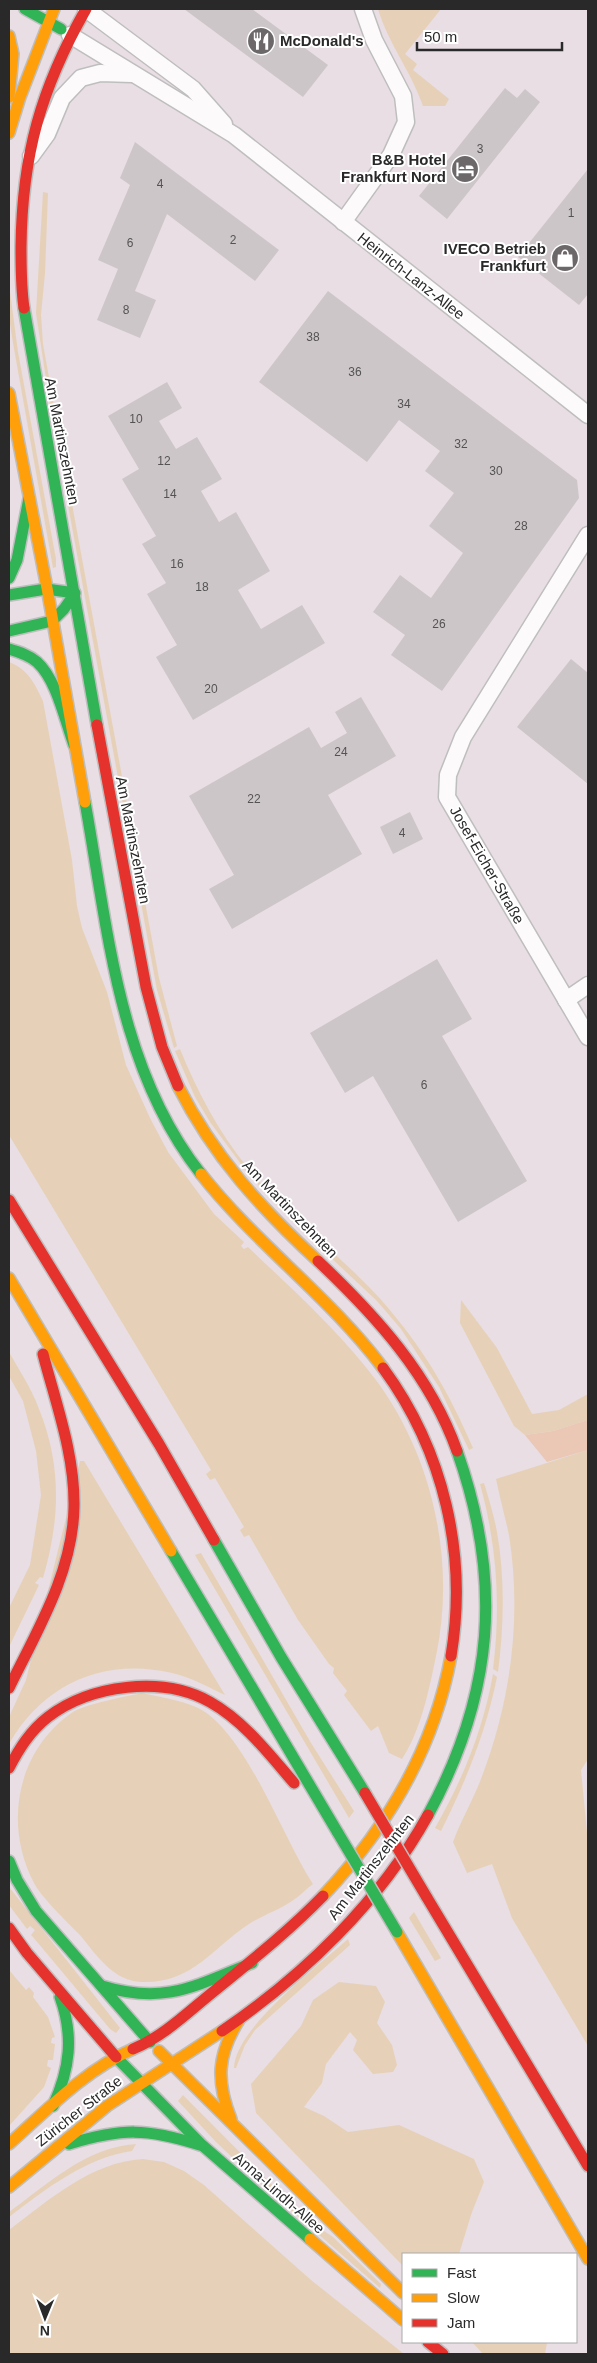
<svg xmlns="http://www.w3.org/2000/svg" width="597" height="2363" font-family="Helvetica,sans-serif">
	<rect width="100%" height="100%" fill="#e8dee3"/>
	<!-- green -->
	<g fill="#e6d1b8">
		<path d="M378 9H441L405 54 417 64 413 70 449 99 445 106H423C411 71 388 43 378 9Z"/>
		<path d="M43 192 48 193 45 273 41 315 43 344 71 501 68 502 51 412 36 313Z"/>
		<path d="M9 284 18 352 56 559V567L53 568 13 343 9 317Z"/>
		<path d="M72 504 159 978 177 1046 174 1048 157 990 68 505Z"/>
		<path d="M9 662C28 669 35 684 43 701L72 860 77 906 82 928 107 992 126 1065 150 1118 168 1152 214 1214 244 1242 241 1246 244 1249 248 1247C292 1289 339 1331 376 1380 433 1457 456 1562 436 1656 429 1690 421 1730 402 1759L389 1753 378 1726 371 1731 344 1695 347 1691 333 1673 334 1668 329 1664 298 1620 249 1535 244 1537 240 1530 244 1527 215 1478 210 1480 206 1474 211 1470 9 1135Z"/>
		<path d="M180 1049C197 1091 218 1131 247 1167 289 1219 346 1258 389 1309 427 1354 450 1395 473 1448L469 1450 439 1387 401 1329 377 1301 294 1223 249 1175 210 1122 195 1097 175 1051Z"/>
		<path d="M461 1300 497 1348 532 1414 559 1410 588 1394V1420L553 1431 525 1435 514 1426 460 1323Z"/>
		<path d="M9 1352C19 1370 32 1389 39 1409 62 1466 60 1520 43 1578L40 1577 35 1583 39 1585 9 1647V1608L30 1565 41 1495 36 1451 23 1401 9 1376Z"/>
		<path d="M588 1450V1759L581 1770 588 1843V2046L512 1918 492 1864 467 1873 453 1842C461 1820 473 1800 481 1779 511 1701 522 1617 509 1535 505 1517 500 1498 496 1479Z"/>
		<path d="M80 1461H84L225 1695C208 1687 190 1677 172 1673 104 1657 43 1684 9 1744V1717L26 1680Z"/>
		<path d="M484 1483C489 1499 494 1516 497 1532 505 1577 504 1626 498 1672L493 1669C501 1606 497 1545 480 1484Z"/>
		<path d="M201 1553 311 1743 354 1811 349 1818 195 1555Z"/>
		<path d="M493 1674 497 1677C486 1732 466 1781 441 1831L435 1828C463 1779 483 1730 493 1674Z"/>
		<path d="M142 1693C159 1697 186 1701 200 1709 246 1734 283 1838 313 1884 306 1889 300 1896 292 1901 279 1910 263 1915 249 1924 212 1948 193 1983 143 1982 113 1982 96 1954 79 1934 66 1921 42 1898 34 1883 3 1824 17 1750 73 1712 83 1705 127 1696 142 1693Z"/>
		<path d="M9 1887 120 2028 116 2033 110 2029 33 1937 31 1935 35 1930 30 1926 27 1929 9 1905Z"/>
		<path d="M414 1912 441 1958 435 1961 409 1918Z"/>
		<path d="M348 1939 350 1945 255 2030 245 2045 236 2068H234C235 2028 318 1966 348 1939Z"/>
		<path d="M9 1970 26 1990 29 1987 34 1993 33 1997 48 2017 55 2037 52 2038 51 2043 55 2044 53 2060H48L47 2066 51 2068 44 2087 9 2126Z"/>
		<path d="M339 1982 376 1986 385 2002 377 2023 392 2045 397 2065 393 2072 373 2074 353 2050 357 2040 350 2032 326 2064 322 2083 304 2107 324 2116 348 2132 399 2125 474 2159 484 2182 472 2212 459 2254H403V2266L256 2113 251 2084 301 2026 313 2000Z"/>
		<path d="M183 2095 306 2219 333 2237 381 2284 380 2288 254 2178 216 2142 178 2101Z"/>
		<path d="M136 2144 132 2151C87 2157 44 2190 9 2217V2212C48 2184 86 2147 136 2144Z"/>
		<path d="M143 2159 164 2162 184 2171 204 2185 311 2280 404 2354H9V2230C49 2200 91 2162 143 2159Z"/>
		<path d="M472 2342H552L547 2343 545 2354H483Z"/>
	</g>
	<!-- pitch -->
	<path fill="#ebc7b5" d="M588 1420V1450L547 1462 525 1435 553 1431Z"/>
	<!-- building -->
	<g fill="#cdc6c9">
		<path d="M184 9H252L328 65 303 97Z"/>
		<path d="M505 88 517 98 525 89 540 102 447 219 419 196Z"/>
		<path d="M135 142 279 250 255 281 167 214 135 291 156 300 140 338 97 320 118 269 98 260 130 185 120 178Z"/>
		<path d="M588 169V294L579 305 518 257Z"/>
		<path d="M328 291 577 480 579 498 442 691 391 655 405 635 373 612 400 575 431 598 463 553 429 526 454 493 425 471 440 451 399 420 367 462 259 382Z"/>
		<path d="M167 382 182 408 159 421 176 449 197 437 222 479 201 491 219 522 236 512 270 571 238 590 261 629 302 605 325 643 193 720 156 657 177 645 147 594 166 583 142 544 156 536 122 479 139 469 108 416Z"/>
		<path d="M571 659 588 673V784L517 727Z"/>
		<path d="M361 697 396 756 328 795 362 854 232 929 209 889 234 875 189 796 309 727 321 748 347 733 335 712Z"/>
		<path d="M410 812 423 839 393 854 380 827Z"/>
		<path d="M437 959 472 1019 442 1036 527 1181 458 1222 373 1076 345 1093 310 1033Z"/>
	</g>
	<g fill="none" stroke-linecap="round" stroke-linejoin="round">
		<!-- street casing -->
		<g stroke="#bfbebf" stroke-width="19">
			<g id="street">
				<path d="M86 9 193 89 224 124"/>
				<path d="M70 35 234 135 588 415"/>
				<path d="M31 156 47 134 62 98 81 78 100 73 132 74"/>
				<path d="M343 222 391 155 406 122 403 96 374 40 363 9"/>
				<path d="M588 535 463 737 448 775 447 797 588 1037"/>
				<path d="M566 1000 588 985"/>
			</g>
		</g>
		<!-- fast casing -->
		<g stroke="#bfbebf" stroke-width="14">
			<g id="fast">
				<path d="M25 9 61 29"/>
				<path d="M24 308 97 725"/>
				<path d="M9 578 17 560 29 498"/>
				<path d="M9 595 46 589 75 593 64 609 52 621 9 631"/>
				<path d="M9 649C19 652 29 655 37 662 57 680 65 721 74 745"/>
				<path d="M85 802C108 929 118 1069 201 1174"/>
				<path d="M214 1540 281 1657 365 1793"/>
				<path d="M171 1551 338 1833"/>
				<path d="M428 1815C494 1694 503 1581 457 1451"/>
				<path d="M9 1861 17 1880 36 1911 150 2042"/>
				<path d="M102 1986C165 2005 195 1986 252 1963"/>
				<path d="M116 2057 202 2145 310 2239"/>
				<path d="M53 2106C70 2069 74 2036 60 1997"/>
				<path d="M69 2144C122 2128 147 2128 200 2145"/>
			</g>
		</g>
		<!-- slow casing -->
		<g stroke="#bfbebf" stroke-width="14">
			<g id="slow">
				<path d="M9 36 13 54 9 97"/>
				<path d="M9 133 20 97 54 9"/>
				<path d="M9 393 47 588 85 802"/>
				<path d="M178 1086C214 1157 260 1207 318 1261"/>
				<path d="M201 1174C256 1244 330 1297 383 1368"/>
				<path d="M9 1278 171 1551"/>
				<path d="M323 1896C387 1828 434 1749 451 1656"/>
				<path d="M397 1932 588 2259"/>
				<path d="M159 2051 403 2293"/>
				<path d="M231 2119C216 2081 217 2055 239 2020"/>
				<path d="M9 2144C47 2110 85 2070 133 2049"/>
				<path d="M9 2187 107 2106 222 2031"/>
				<path d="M310 2239 403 2320"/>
			</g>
		</g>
		<!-- jam casing -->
		<g stroke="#bfbebf" stroke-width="14">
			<g id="jam">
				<path d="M24 308C21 288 21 267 21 247 22 155 41 88 86 9"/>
				<path d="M97 725 146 987 162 1047 178 1086"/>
				<path d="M9 1200 159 1444 214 1540"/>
				<path d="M318 1261C376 1316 430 1375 457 1451"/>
				<path d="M383 1368C444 1451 468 1555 451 1656"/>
				<path d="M9 1688C37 1631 73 1572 74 1507 75 1455 56 1404 43 1354"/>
				<path d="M9 1768C19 1749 30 1731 48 1717 90 1685 162 1675 210 1702 244 1721 269 1754 294 1783"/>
				<path d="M426 1896 588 2166"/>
				<path d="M9 1928 27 1953 116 2057"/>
				<path d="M222 2031C303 1976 380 1902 428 1815"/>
				<path d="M133 2049C164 2036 187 2013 213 1992 251 1961 289 1931 323 1896"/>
				<path d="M428 2342 443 2354"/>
			</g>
		</g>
		<!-- street -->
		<use href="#street" stroke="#fcfafb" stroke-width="16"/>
		<!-- fast -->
		<use href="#fast" stroke="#30b455" stroke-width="11"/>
		<!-- slow -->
		<use href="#slow" stroke="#ff9f0a" stroke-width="11"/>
		<!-- jam -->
		<use href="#jam" stroke="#e5322d" stroke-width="11"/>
		<!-- fast-bridge casing -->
		<g stroke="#c0bcbe" stroke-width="14" stroke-linecap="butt">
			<path id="fast-bridge" d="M338 1833 397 1932"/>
		</g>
		<!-- jam-bridge casing -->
		<g stroke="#c0bcbe" stroke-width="14" stroke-linecap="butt">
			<path id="jam-bridge" d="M365 1793 426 1896"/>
		</g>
		<!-- fast-bridge -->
		<use href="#fast-bridge" stroke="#30b455" stroke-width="11"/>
		<!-- jam-bridge -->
		<use href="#jam-bridge" stroke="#e5322d" stroke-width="11"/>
	</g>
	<!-- icons -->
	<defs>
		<g id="restaurant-disc" transform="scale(1.4375)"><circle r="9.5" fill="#6c686a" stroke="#fff"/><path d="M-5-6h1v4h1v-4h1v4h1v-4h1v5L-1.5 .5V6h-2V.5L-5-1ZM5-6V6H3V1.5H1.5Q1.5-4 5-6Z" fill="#fff"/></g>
		<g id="hotel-disc" transform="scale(1.4375)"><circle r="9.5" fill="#6c686a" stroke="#fff"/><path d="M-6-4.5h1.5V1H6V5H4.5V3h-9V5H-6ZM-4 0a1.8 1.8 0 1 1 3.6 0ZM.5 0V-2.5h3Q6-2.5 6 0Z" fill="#fff"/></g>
		<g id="shop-disc" transform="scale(1.4375)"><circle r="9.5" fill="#6c686a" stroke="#fff"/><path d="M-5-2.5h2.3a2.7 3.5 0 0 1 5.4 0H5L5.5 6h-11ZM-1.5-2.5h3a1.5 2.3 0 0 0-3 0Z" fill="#fff"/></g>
	</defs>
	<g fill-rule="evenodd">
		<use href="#restaurant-disc" x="261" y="41"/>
		<use href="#hotel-disc" x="465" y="169"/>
		<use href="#shop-disc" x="565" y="258"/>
	</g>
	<g text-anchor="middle" stroke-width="4" stroke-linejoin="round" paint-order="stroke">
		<!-- number labels -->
		<g font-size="12" fill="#545354">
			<text x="480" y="153">3</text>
			<text x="160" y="188">4</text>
			<text x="571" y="217">1</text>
			<text x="233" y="244">2</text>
			<text x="130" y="247">6</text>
			<text x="126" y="314">8</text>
			<text x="313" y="341">38</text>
			<text x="355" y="376">36</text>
			<text x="404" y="408">34</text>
			<text x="136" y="423">10</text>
			<text x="461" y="448">32</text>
			<text x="164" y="465">12</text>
			<text x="496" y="475">30</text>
			<text x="170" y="498">14</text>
			<text x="521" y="530">28</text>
			<text x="177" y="568">16</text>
			<text x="202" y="591">18</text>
			<text x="439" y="628">26</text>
			<text x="211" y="693">20</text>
			<text x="341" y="756">24</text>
			<text x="254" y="803">22</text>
			<text x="402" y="837">4</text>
			<text x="424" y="1089">6</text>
		</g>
		<!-- poi labels -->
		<g font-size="15" font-weight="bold" fill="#292929" stroke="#fff" text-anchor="end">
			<text x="280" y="46" text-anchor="start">McDonald's</text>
			<text x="446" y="165">B&amp;B Hotel<tspan x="446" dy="17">Frankfurt Nord</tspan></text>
			<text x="546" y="254">IVECO Betrieb<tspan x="546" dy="17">Frankfurt</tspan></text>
		</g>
		<!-- street labels -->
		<g font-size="15" fill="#292929" stroke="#fff">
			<text transform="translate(411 276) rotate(38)" y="5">Heinrich-Lanz-Allee</text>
			<text transform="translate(62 441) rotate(79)" y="5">Am Martinszehnten</text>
			<text transform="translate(133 840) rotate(79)" y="5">Am Martinszehnten</text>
			<text transform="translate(487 865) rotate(60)" y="5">Josef-Eicher-Straße</text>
			<text transform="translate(290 1209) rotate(46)" y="5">Am Martinszehnten</text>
			<text transform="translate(371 1867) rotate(-52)" y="5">Am Martinszehnten</text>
			<text transform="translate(79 2111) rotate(-38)" y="5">Züricher Straße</text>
			<text transform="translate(279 2193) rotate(41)" y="5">Anna-Lindh-Allee</text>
		</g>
	</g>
	<!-- border -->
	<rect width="597" height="2363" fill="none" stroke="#292929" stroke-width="20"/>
	<!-- legend -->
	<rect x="402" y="2253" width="175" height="90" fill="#ffffff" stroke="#a9a9a9"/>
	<rect x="412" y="2269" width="25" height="8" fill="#30b455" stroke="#a9a9a9"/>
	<text x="447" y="2278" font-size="15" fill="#292929">Fast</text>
	<rect x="412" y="2294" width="25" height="8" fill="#ff9f0a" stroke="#a9a9a9"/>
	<text x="447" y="2303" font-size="15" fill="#292929">Slow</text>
	<rect x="412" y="2319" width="25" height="8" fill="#e5322d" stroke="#a9a9a9"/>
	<text x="447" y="2328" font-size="15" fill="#292929">Jam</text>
	<!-- north arrow -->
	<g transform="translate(45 2318) rotate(181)" stroke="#ffffff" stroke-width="4" paint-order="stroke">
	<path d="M0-4L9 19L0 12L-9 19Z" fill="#292929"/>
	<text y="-8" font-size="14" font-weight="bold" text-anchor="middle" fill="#292929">N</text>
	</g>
	<!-- scale -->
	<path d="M417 42v8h145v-8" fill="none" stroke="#292929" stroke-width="2.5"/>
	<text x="424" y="42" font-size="15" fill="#292929" stroke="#ffffff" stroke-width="4" paint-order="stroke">50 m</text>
</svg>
